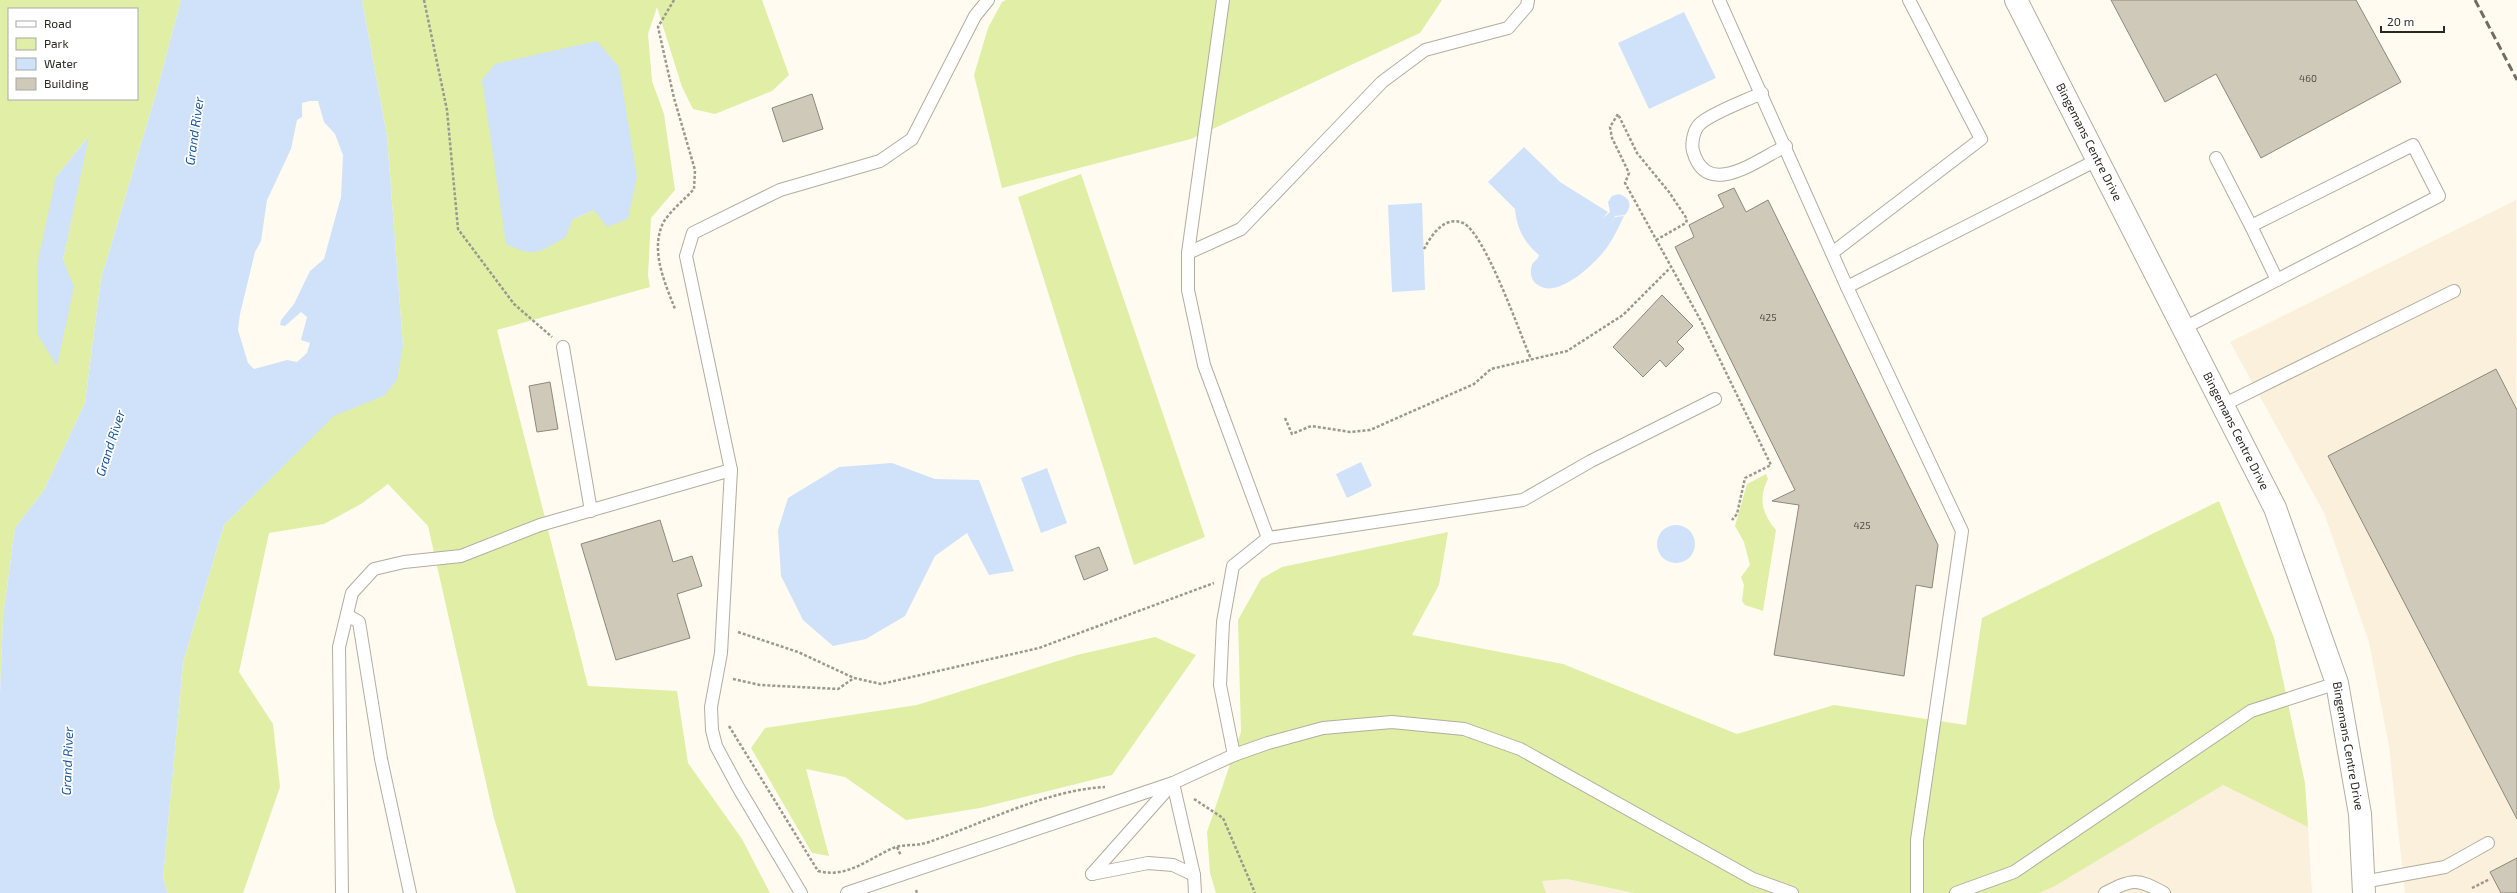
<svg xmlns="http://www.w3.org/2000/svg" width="2517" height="893" font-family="'Exo 2',sans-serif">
	<rect width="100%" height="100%" fill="#fffbf1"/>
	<!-- industrial -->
	<g fill="#faf0db">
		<path d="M2516 200 2517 893H2405L2389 746 2369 642 2324 513 2230 342Z"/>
		<path d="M2223 785 2308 827 2312 893H2039L2055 886Z"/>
		<path d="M1567 879 1630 892 1634 893H1546L1542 881Z"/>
	</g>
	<!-- green -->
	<g fill="#e0eea6" fill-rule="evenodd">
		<path d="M0 0H181L157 90 101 279 85 403 44 490 15 528 3 617 0 694ZM9 9H137V99H9ZM88 137 63 260 56 177Z"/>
		<path d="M362 0H762L789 75 772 91 715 114 693 109 682 87 657 7 648 34 652 81 664 114 675 190 651 218 648 275 650 287 497 330 588 686 677 691 688 763 742 839 770 893H516L494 818 428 526 388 484 361 504 324 524 269 533 239 672 273 724 280 787 243 893H168L163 878 183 662 224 525 334 415 384 396 403 346 387 136ZM637 177 594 210 572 220Z"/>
		<path d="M1006 0H1442L1420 33 1191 139 1002 188 974 75 988 28 1002 2Z"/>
		<path d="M1081 174 1205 537 1134 565 1018 197Z"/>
		<path d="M1766 474 1768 479C1758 498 1762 514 1776 530L1763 611 1745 605 1742 601 1744 585 1741 577 1750 565 1744 542 1735 526 1747 484Z"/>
		<path d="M2219 501 2274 638 2305 783 2308 827 2223 785 2055 886 2039 893H1634L1567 879 1542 881 1546 893H1216L1210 873 1207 832 1241 732 1238 620 1261 579 1282 567 1448 532 1439 585 1412 635 1563 664 1737 734 1834 705 1966 725 1982 618Z"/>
		<path d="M1155 637 1196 655 1112 775 980 808 906 820 845 777 806 769 829 856 812 853 751 748 765 728 917 705 1077 655Z"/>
	</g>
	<!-- water -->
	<g fill="#cfe2f9" fill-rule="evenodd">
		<path d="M181 0H362L387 136 403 346 397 380 384 396 334 416 224 525 183 662 163 878 168 893H0V694L3 617 15 528 44 490 85 403 101 279 157 90ZM310 101H318L324 122 335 134 343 155 341 197 324 259 310 271 294 304 281 320 280 325 285 326 301 312 307 317 301 340 310 343 307 353 297 362 287 360 254 369 248 363 238 330 240 314 255 252 261 241 267 200 291 149 297 120 302 117V103Z"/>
		<path d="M1684 12 1716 78 1649 109 1618 43Z"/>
		<path d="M597 41 619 67 637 177 628 219 607 227 594 210 572 220 566 237C537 253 537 258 506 244L482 80 495 64Z"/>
		<path d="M89 136 63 260 74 287 57 366 37 334V265L56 177Z"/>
		<path d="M1524 147 1560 182 1608 212 1602 219 1610 212 1608 202 1612 196 1619 194C1630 198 1633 205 1625 215L1615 216 1612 223 1615 217 1624 216C1619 226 1614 237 1608 246 1597 262 1558 300 1538 285 1533 282 1530 276 1531 269 1532 260 1538 261 1539 255 1524 242 1517 229 1515 209L1488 182Z"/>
		<path d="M1422 203 1425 290 1392 292 1388 205Z"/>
		<path d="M1361 462 1372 486 1347 498 1336 474Z"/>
		<path d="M892 463 935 479 979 480 1014 571 989 575 967 533 935 556 905 616 866 639 833 646 803 620 781 576 778 530 788 498 839 467Z"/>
		<path d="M1047 468 1067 523 1041 533 1021 478Z"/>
		<circle cx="1676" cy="544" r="19"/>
	</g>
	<!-- building -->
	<g fill="#cfc9ba" stroke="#8e887a">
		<path d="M2111 0H2356L2401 82 2261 158 2216 74 2165 102Z"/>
		<path d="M812 94 823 129 783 142 772 108Z"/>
		<path d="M1734 188 1746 212 1768 200 1938 545 1932 588 1916 585 1904 676 1774 655 1799 505 1772 501 1795 490 1675 247 1694 237 1689 225 1724 207 1718 195Z"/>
		<path d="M1662 295 1693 326 1677 342 1684 349 1666 367 1660 360 1643 377 1613 347Z"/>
		<path d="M2496 369 2517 410V819L2328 456Z"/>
		<path d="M550 382 558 429 537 432 529 386Z"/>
		<path d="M660 520 673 562 692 556 702 586 677 594 690 638 616 660 581 544Z"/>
		<path d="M1099 547 1108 570 1084 580 1075 556Z"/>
		<path d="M2517 858V893H2501L2490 872Z"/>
	</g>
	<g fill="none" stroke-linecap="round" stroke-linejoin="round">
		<!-- service casing -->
		<g stroke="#b3ad9e" stroke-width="14">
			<g id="service">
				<path d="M1223 0 1188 253V290L1204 365 1268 538"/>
				<path d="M1719 0 1847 287 1962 531 1917 840V893"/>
				<path d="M1762 93C1745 101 1714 112 1701 123 1694 128 1691 143 1693 151 1707 200 1757 160 1786 146"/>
				<path d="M2251 226 2277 280"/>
				<path d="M1188 253 1241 229 1382 82 1425 50 1508 28 1527 6 1528 0"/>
				<path d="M1832 253 1981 139 1909 0"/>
				<path d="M1847 287 2099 159"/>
				<path d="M2184 328 2439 196 2413 145 2251 226 2216 158"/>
				<path d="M563 347 591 511"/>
				<path d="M2223 405 2454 291"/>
				<path d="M347 615 359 622 381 759 410 893"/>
				<path d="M1234 755 1220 685 1223 622 1233 566 1268 538 1523 500 1591 461 1715 399"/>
				<path d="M1173 783 1194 875 1195 893"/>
				<path d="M1092 874 1172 784"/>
				<path d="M1092 874 1148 863 1173 865 1194 875"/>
				<path d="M2363 882 2445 867 2488 843"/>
				<path d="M342 893 339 647 352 593 374 569 404 562 461 556 540 525 731 470"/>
				<path d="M801 893 738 787 716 746 712 730 711 707 721 653 731 470 686 256 693 233 780 190 880 161 912 139 975 16 988 0"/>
				<path d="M847 893 1173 783 1234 755 1268 743 1323 728 1392 722 1464 729 1520 749 1753 879 1792 893"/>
				<path d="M1956 893 2014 872 2251 711 2337 683"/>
				<path d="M2105 893C2132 879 2137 878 2164 893"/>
			</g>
		</g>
		<!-- secondary casing -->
		<g stroke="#b3ad9e" stroke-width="24">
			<path id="secondary" d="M2016 0 2275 508 2337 683 2360 814 2364 893"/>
		</g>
		<!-- path -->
		<g stroke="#9b9890" stroke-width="2.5" stroke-dasharray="3 2" stroke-linecap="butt">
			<path d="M424 0 447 110 458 229 514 304 552 337"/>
			<path d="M674 0 658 27 674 98 695 170 694 189C685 199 670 211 663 223 650 251 665 283 675 309"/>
			<path d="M1656 240 1686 223 1687 219 1669 192 1637 153 1618 114 1610 127 1612 138 1629 173 1625 183 1701 321 1771 465 1745 478 1737 514 1732 520"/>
			<path d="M1424 249C1431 236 1444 215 1463 223 1485 233 1520 334 1531 359"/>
			<path d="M1285 418 1292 434 1311 426 1350 432 1370 430 1474 384 1491 369 1567 351 1623 315 1670 268"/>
			<path d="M738 632 798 652 854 678 881 684 1039 648 1214 583"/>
			<path d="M733 679 760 685 838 689 854 678"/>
			<path d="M729 726 818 871C848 879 870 857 896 847 907 844 918 846 929 842 984 823 1046 790 1105 787"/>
			<path d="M1194 799 1223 818 1255 893"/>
			<path d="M897 847 901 856"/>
			<path d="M2472 888 2490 879"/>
			<path d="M916 890 917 893"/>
		</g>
		<!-- service -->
		<use href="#service" stroke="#fff" stroke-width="12"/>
		<!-- secondary -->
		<use href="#secondary" stroke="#fff" stroke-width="22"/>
		<!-- rail -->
		<path stroke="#6f6d65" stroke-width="3" stroke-dasharray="8 4" stroke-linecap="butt" d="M2475 0 2517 80"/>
	</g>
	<g text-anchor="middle" stroke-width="3.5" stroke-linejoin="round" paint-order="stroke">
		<!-- number labels -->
		<g font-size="10" fill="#535048">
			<text x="2308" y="82">460</text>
			<text x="1768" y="321">425</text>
			<text x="1862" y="529">425</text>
		</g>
		<!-- street labels -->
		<g font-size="12" fill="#2a2822" stroke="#fff">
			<text transform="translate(2089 142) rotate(63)" y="4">Bingemans Centre Drive</text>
			<text transform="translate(2236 431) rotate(63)" y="4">Bingemans Centre Drive</text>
			<text transform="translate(2348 746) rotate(80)" y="4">Bingemans Centre Drive</text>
		</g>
		<!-- water labels -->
		<g font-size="13" font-style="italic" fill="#185799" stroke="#fff">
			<text transform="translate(194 131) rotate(-82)" y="5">Grand River</text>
			<text transform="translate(110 443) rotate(-72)" y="5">Grand River</text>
			<text transform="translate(67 761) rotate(-88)" y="5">Grand River</text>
		</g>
	</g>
	<!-- legend -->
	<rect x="8" y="8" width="130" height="92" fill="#ffffff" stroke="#aaa9a7"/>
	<rect x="16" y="21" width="20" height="6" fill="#ffffff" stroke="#aaa9a7"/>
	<text x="44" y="28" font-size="12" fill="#2a2822">Road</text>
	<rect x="16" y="38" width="20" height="12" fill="#e0eea6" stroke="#aaa9a7"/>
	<text x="44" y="48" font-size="12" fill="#2a2822">Park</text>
	<rect x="16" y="58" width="20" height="12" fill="#cfe2f9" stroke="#aaa9a7"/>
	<text x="44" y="68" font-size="12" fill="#2a2822">Water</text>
	<rect x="16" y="78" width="20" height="12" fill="#cfc9ba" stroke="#aaa9a7"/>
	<text x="44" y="88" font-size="12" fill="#2a2822">Building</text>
	<!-- scale -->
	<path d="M2381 26v6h63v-6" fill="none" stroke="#2a2822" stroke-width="2"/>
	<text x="2387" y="26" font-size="12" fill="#2a2822" stroke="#ffffff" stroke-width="3" paint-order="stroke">20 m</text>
</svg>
